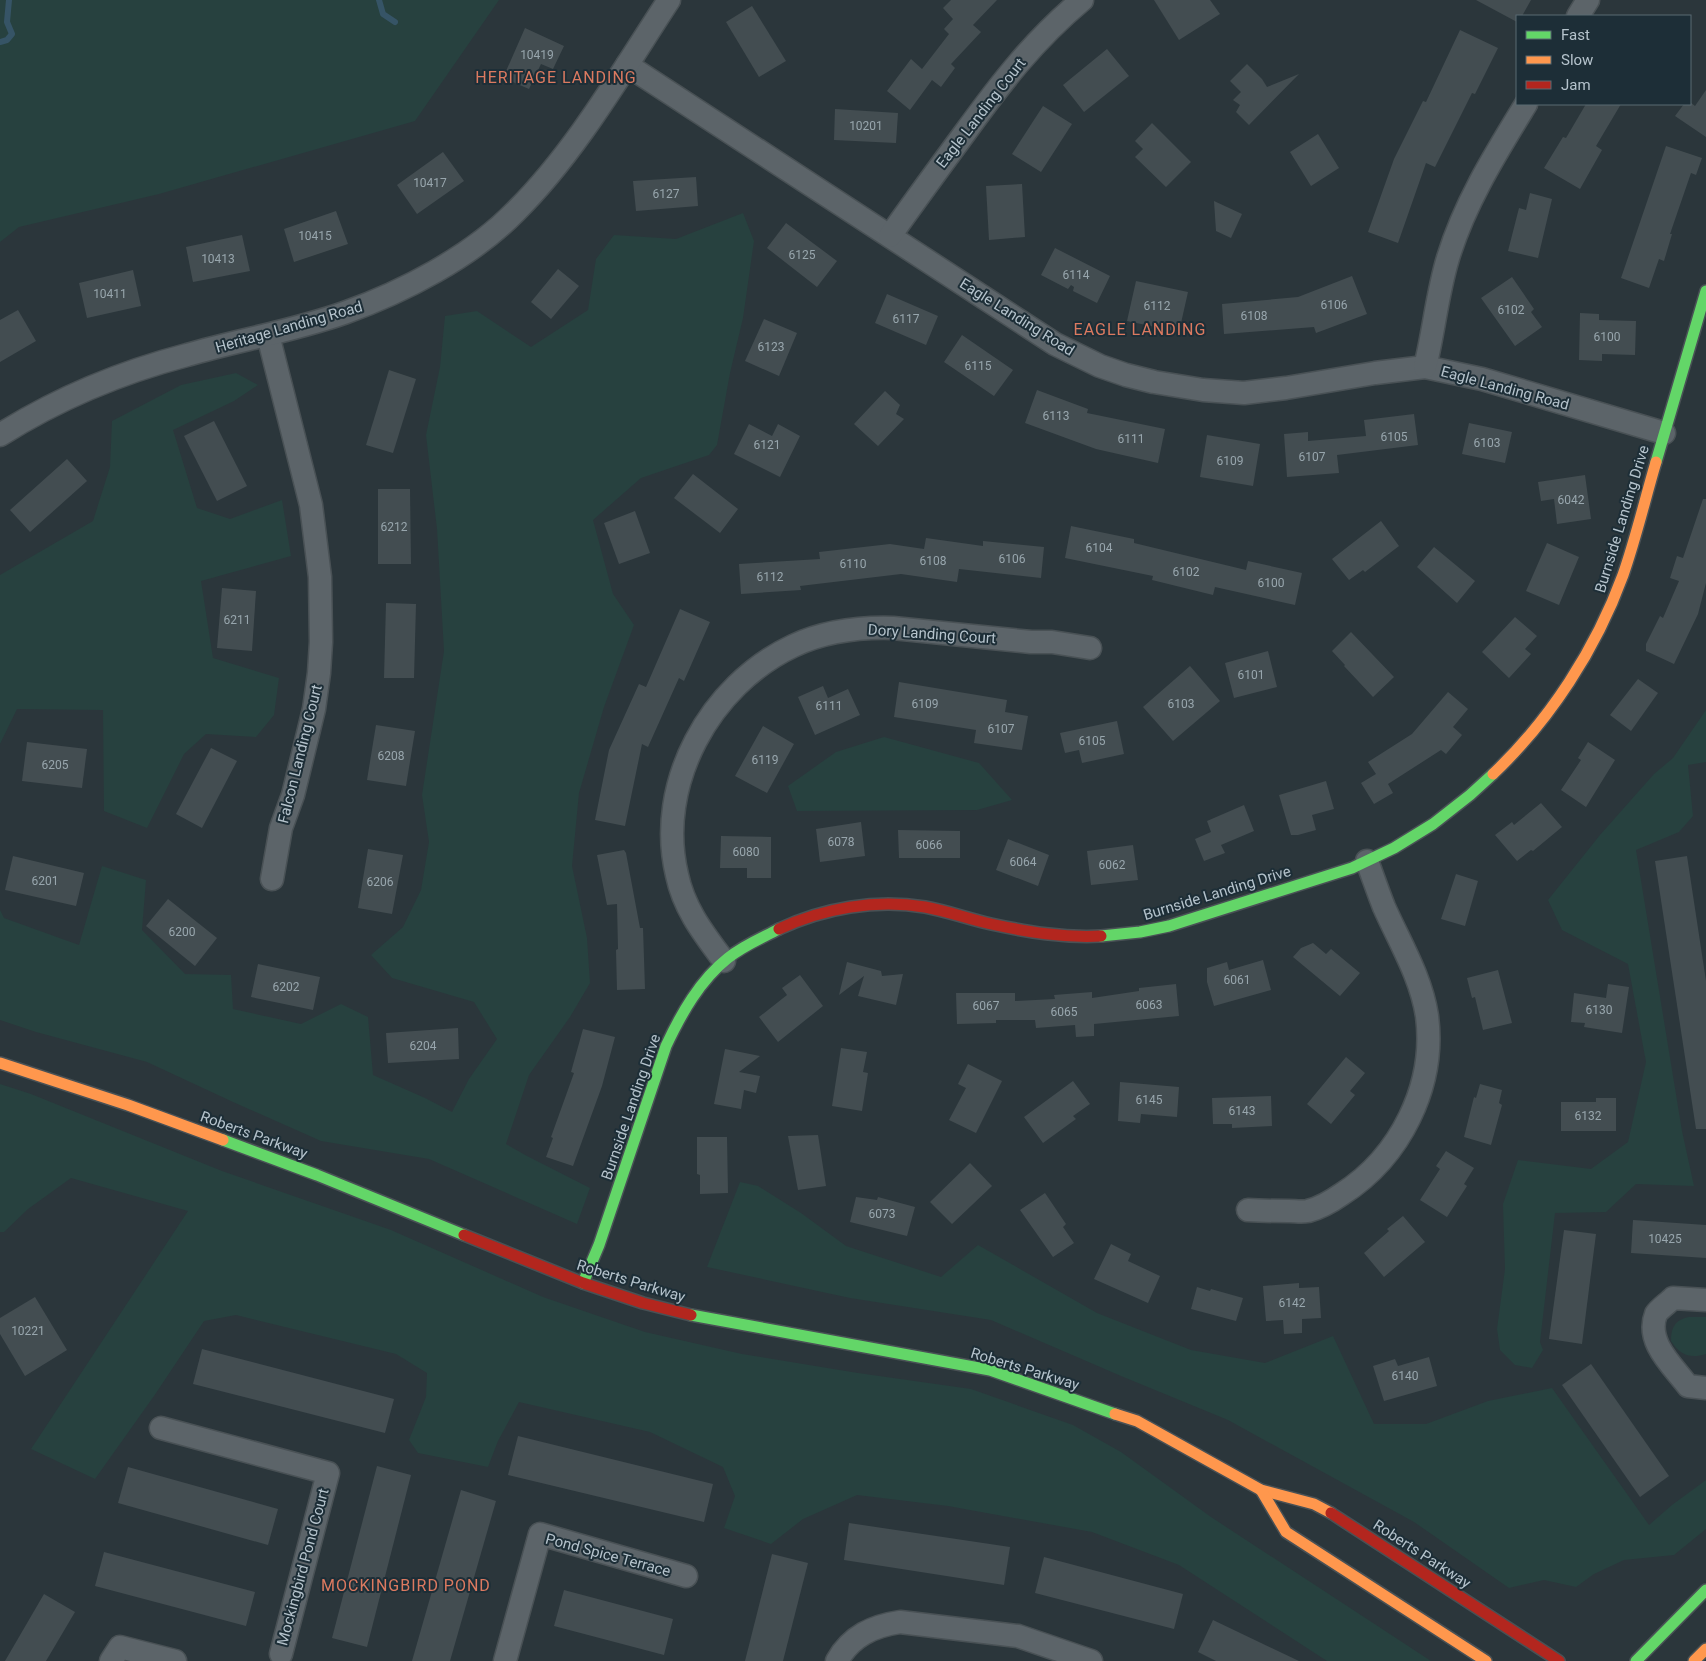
<svg xmlns="http://www.w3.org/2000/svg" width="1706" height="1661" font-family="Roboto,sans-serif">
	<rect width="100%" height="100%" fill="#2b363b"/>
	<!-- green -->
	<g fill="#27413f">
		<path d="M0 0H499L415 121 159 194 19 227 0 242Z"/>
		<path d="M743 213 754 241 743 318 730 373 717 445 709 455 641 478 593 520 613 594 634 625 604 707 579 793 572 866 587 938 590 983 570 1017 529 1075 506 1144 527 1156 590 1188 577 1224 429 1159 321 1141 233 1102 147 1062 36 1032 0 1020V910L4 918 79 945 102 866 146 880 142 930 185 974 231 975 233 1009 301 1024 341 1004 368 1017 373 1075 425 1098 452 1112 469 1079 497 1039 474 1002 392 978 371 955 403 927 421 890 429 842 422 795 444 651 437 529 426 435 440 367 445 316 477 311 531 347 588 310 596 259 614 235 676 239Z"/>
		<path d="M236 373 258 385 234 401 173 430 197 508 230 519 282 500 291 556 201 581 213 658 279 678 274 715 256 737 206 734 184 754 147 828 104 811 103 710 17 709 0 744V575L93 521 110 467 112 421 181 385Z"/>
		<path d="M1706 710V762L1688 765 1693 816 1679 832 1636 850 1682 1131 1694 1186 1636 1184 1606 1212 1555 1213 1540 1342 1543 1350 1532 1368 1515 1365 1500 1350 1497 1329 1505 1269 1503 1204 1518 1160 1591 1169 1628 1142 1646 1062 1628 964 1562 930 1548 900 1600 835 1654 774 1673 758Z"/>
		<path d="M884 737 979 763 1012 800 977 810 797 811 788 786 836 752Z"/>
		<path d="M0 1084 31 1094 222 1171 391 1230 543 1297 645 1332 742 1354 858 1373 971 1389 1073 1425 1121 1452 1211 1517 1431 1661H1327L1179 1565 1092 1532 948 1506 857 1495 803 1519 771 1544 724 1528 735 1496 723 1467 650 1432 519 1402 498 1441 488 1467 418 1453 409 1440 426 1397 427 1373 396 1354 236 1315 204 1321 154 1396 95 1479 31 1449 188 1211 71 1178 28 1209 4 1232H0Z"/>
		<path d="M740 1182 758 1186 801 1213 846 1246 941 1277 978 1245 1097 1313 1191 1350 1265 1363 1333 1336 1374 1424H1426L1488 1401 1552 1388 1649 1525 1672 1505 1706 1480V1529L1674 1555 1624 1560 1594 1574 1576 1587 1544 1580 1509 1588 1414 1522 1228 1420 1121 1376 991 1320 850 1298 707 1267Z"/>
		<path d="M1689 1317H1706V1354C1690 1359 1680 1355 1671 1341 1671 1327 1675 1320 1689 1317Z"/>
	</g>
	<g fill="none" stroke-linecap="round" stroke-linejoin="round">
		<!-- stream -->
		<g stroke="#365466" stroke-width="6">
			<path d="M379 0 383 14 395 22"/>
			<path d="M0 42 7 40 12 34 7 22 9 0"/>
		</g>
	</g>
	<!-- building -->
	<g fill="#434d51">
		<path d="M951 0H997L973 25 981 32 951 64 955 68 941 87 932 80 910 110 887 91 911 59 922 69 949 34 944 29 953 19 943 8Z"/>
		<path d="M1154 0H1210L1220 14 1179 40Z"/>
		<path d="M1476 0H1531L1522 16H1517V22Z"/>
		<path d="M752 6 786 61 759 77 726 22Z"/>
		<path d="M525 28 564 46 553 69 541 64 529 89 503 78Z"/>
		<path d="M1460 30 1498 48 1475 94 1472 93 1435 167 1426 163 1398 243 1368 232 1394 159 1423 101 1426 102Z"/>
		<path d="M1107 49 1129 76 1084 112 1063 85Z"/>
		<path d="M1247 64 1262 79 1267 87 1299 74 1249 125 1236 112 1240 105 1233 100 1241 92 1230 81Z"/>
		<path d="M1706 90V137L1675 116 1684 104H1690V102L1695 106Z"/>
		<path d="M1586 104H1621L1596 146 1602 150 1580 189 1544 168 1563 137 1566 138Z"/>
		<path d="M1043 106 1072 124 1041 172 1012 154Z"/>
		<path d="M835 109 898 113 896 143 834 140Z"/>
		<path d="M1152 123 1191 162 1166 187 1135 157 1143 149 1135 141Z"/>
		<path d="M1318 134 1339 168 1311 186 1290 152Z"/>
		<path d="M1666 146 1702 158 1696 175 1691 173 1670 234H1672L1664 261 1659 259 1649 288 1621 278Z"/>
		<path d="M443 152 464 181 417 214 397 185Z"/>
		<path d="M696 177 698 206 636 211 633 181Z"/>
		<path d="M1022 184 1025 237 989 240 986 186Z"/>
		<path d="M1530 193 1552 199 1538 258 1508 251 1519 208 1526 210Z"/>
		<path d="M1214 201 1242 214 1231 238 1216 231Z"/>
		<path d="M336 211 348 244 294 262 284 229Z"/>
		<path d="M786 223 837 261 817 287 767 248Z"/>
		<path d="M242 235 250 271 193 282 186 247Z"/>
		<path d="M1055 248 1110 276 1097 303 1073 291 1074 287 1071 285 1068 289 1041 275Z"/>
		<path d="M558 269 579 286 551 319 531 302Z"/>
		<path d="M133 270 141 306 87 318 79 283Z"/>
		<path d="M1352 276 1367 314 1316 333 1314 327 1224 334 1222 304 1298 297Z"/>
		<path d="M1512 277 1534 309 1531 312 1542 327 1515 346 1481 298Z"/>
		<path d="M1136 281 1188 292 1179 332 1127 321Z"/>
		<path d="M887 294 938 316 926 345 875 323Z"/>
		<path d="M18 310 36 341 0 362V320Z"/>
		<path d="M1580 313 1599 314V320L1636 321 1635 355 1602 354V361L1579 360Z"/>
		<path d="M764 319 797 333 779 376 745 361Z"/>
		<path d="M962 335 1013 370 994 396 944 362Z"/>
		<path d="M389 370 416 379 393 453 366 445Z"/>
		<path d="M1037 390 1088 409 1087 413 1165 429 1158 463 1096 449 1025 423Z"/>
		<path d="M885 391 900 405 896 414 904 419 878 446 854 424Z"/>
		<path d="M1414 414 1418 445 1337 455 1339 473 1287 477 1284 434 1308 432V441L1366 436 1364 420Z"/>
		<path d="M214 421 247 486 217 501 184 436Z"/>
		<path d="M1469 423 1512 432 1505 463 1462 454Z"/>
		<path d="M749 424 772 436 778 424 800 436 780 477 734 454Z"/>
		<path d="M1207 435 1260 444 1253 486 1200 477Z"/>
		<path d="M67 459 87 481 30 532 10 510Z"/>
		<path d="M693 474 738 509 720 533 674 498Z"/>
		<path d="M1585 475 1591 519 1557 524 1554 499 1541 501 1538 482Z"/>
		<path d="M378 489H410L411 564H378Z"/>
		<path d="M1703 499H1706V583L1698 614 1674 664 1646 651V644L1660 616 1663 618 1679 581 1670 578 1677 556 1683 558Z"/>
		<path d="M635 511 650 553 619 564 604 523Z"/>
		<path d="M1381 521 1399 546 1365 572 1363 570 1349 580 1332 559Z"/>
		<path d="M1071 526 1134 539V543L1246 570 1248 561 1302 573 1295 605 1215 587 1213 595 1152 580 1153 576 1065 558Z"/>
		<path d="M926 538 983 546V541L1044 547 1041 578 959 569 957 582 901 574 800 586 801 590 741 594 739 564 820 559 819 552 890 544 924 549Z"/>
		<path d="M1547 543 1579 557 1559 605 1526 591Z"/>
		<path d="M1434 547 1475 581 1457 603 1417 567Z"/>
		<path d="M222 588 256 591 252 651 217 648Z"/>
		<path d="M386 603 416 604 414 678H384Z"/>
		<path d="M680 609 710 622 684 681 679 678 648 747 642 744 625 826 595 820 609 750 639 684 646 687Z"/>
		<path d="M1515 617 1537 636 1525 649 1531 654 1509 678 1482 652Z"/>
		<path d="M1351 632 1394 677 1373 697 1344 666 1345 665 1332 651Z"/>
		<path d="M1268 651 1277 687 1234 698 1225 663Z"/>
		<path d="M1190 666 1220 701 1173 741 1143 707Z"/>
		<path d="M1638 679 1658 693 1631 731 1610 715Z"/>
		<path d="M899 682 1007 700 1005 712 1028 716 1022 750 974 743 976 730 894 717Z"/>
		<path d="M823 686 828 698 848 689 860 715 815 735 798 697Z"/>
		<path d="M1448 692 1468 709 1453 727 1462 735 1446 754 1441 750 1388 784 1393 793 1374 804 1361 783 1376 774 1368 762 1412 734Z"/>
		<path d="M1117 721 1124 754 1082 763 1079 750 1065 753 1060 733Z"/>
		<path d="M376 725 415 731 406 786 367 780Z"/>
		<path d="M763 726 794 744 767 793 735 776Z"/>
		<path d="M27 742 87 749 82 788 22 781Z"/>
		<path d="M1588 742 1615 760 1586 807 1561 790 1581 760 1578 758Z"/>
		<path d="M211 748 237 761 202 828 176 814Z"/>
		<path d="M1326 781 1334 809 1312 815 1316 830 1298 835H1291L1279 795Z"/>
		<path d="M1541 803 1562 827 1533 851 1531 850 1517 861 1495 835 1512 822 1514 825Z"/>
		<path d="M1244 805 1254 831 1221 845 1225 853 1204 861 1195 839 1211 832 1207 821Z"/>
		<path d="M861 822 865 856 820 862 816 829Z"/>
		<path d="M898 830 960 831V858H899Z"/>
		<path d="M721 836 771 837V878H747V868H720Z"/>
		<path d="M1008 839 1049 855 1038 886 996 870Z"/>
		<path d="M1133 845 1138 880 1091 885 1087 851Z"/>
		<path d="M368 849 403 855 392 914 358 908Z"/>
		<path d="M624 850 626 853 640 928H643L645 989 617 990 616 950 618 949 617 904 607 905 597 855Z"/>
		<path d="M13 856 84 873 76 906 5 890Z"/>
		<path d="M1687 856 1706 981V1129H1696L1655 861Z"/>
		<path d="M1456 874 1478 881 1465 926 1441 919Z"/>
		<path d="M168 899 217 938 195 966 146 926Z"/>
		<path d="M1313 943 1326 954 1331 949 1360 973 1340 996 1293 957 1301 948Z"/>
		<path d="M1263 960 1271 990 1214 1006 1207 982V968L1227 962 1229 970Z"/>
		<path d="M847 962 881 971 882 976 903 974 896 1005 858 996 864 976 839 995Z"/>
		<path d="M258 964 320 977 313 1010 251 997Z"/>
		<path d="M1498 970 1512 1023 1483 1030 1475 997 1472 998 1467 978Z"/>
		<path d="M800 975 823 1006 778 1042 759 1017 787 995 782 988Z"/>
		<path d="M1176 984 1179 1016 1094 1024V1036L1076 1037 1075 1025 1036 1028 1035 1020H996V1023L957 1024 956 993H1015V1001L1055 999 1054 995 1092 992V998L1139 991V988Z"/>
		<path d="M1608 984 1629 987 1622 1033 1584 1027 1585 1023 1571 1022 1574 993 1606 998Z"/>
		<path d="M458 1028 459 1059 388 1063 386 1033Z"/>
		<path d="M583 1029 615 1037 602 1086 573 1166 546 1157 553 1138 551 1137 574 1073 571 1072Z"/>
		<path d="M841 1048 867 1052 863 1072 868 1073 862 1111 832 1106Z"/>
		<path d="M725 1049 760 1056 739 1072 760 1076 756 1093 744 1090 741 1109 714 1104Z"/>
		<path d="M1346 1057 1365 1073 1350 1091 1355 1095 1331 1124 1307 1104Z"/>
		<path d="M968 1064 1002 1081 976 1133 949 1120 966 1088 958 1084Z"/>
		<path d="M1073 1081 1090 1104 1073 1116 1076 1119 1043 1143 1024 1117Z"/>
		<path d="M1120 1082 1179 1087 1177 1117 1141 1114 1140 1123 1118 1121Z"/>
		<path d="M1480 1084 1502 1090 1499 1103 1502 1105 1491 1145 1464 1137 1474 1097 1476 1098Z"/>
		<path d="M1271 1096 1272 1126 1232 1128V1124H1213L1212 1098Z"/>
		<path d="M1596 1098H1616V1131H1561V1102H1596Z"/>
		<path d="M818 1135 826 1186 798 1190 788 1136Z"/>
		<path d="M697 1137H727L728 1193 700 1194V1175L697 1174Z"/>
		<path d="M1446 1151 1474 1168 1464 1184 1467 1186 1447 1217 1420 1200 1440 1169 1436 1166Z"/>
		<path d="M970 1163 992 1186 952 1224 930 1202Z"/>
		<path d="M1045 1193 1066 1224 1063 1227 1074 1243 1053 1257 1020 1210Z"/>
		<path d="M856 1197 877 1200 878 1197 915 1207 907 1236 850 1222Z"/>
		<path d="M1403 1216 1425 1242 1384 1277 1364 1253 1389 1231 1387 1229Z"/>
		<path d="M1633 1220 1706 1225V1258L1631 1253Z"/>
		<path d="M1564 1230 1596 1234 1582 1344 1549 1339Z"/>
		<path d="M1111 1244 1131 1254 1128 1261 1160 1276 1148 1303 1094 1279Z"/>
		<path d="M1299 1283V1288L1319 1287 1321 1318 1302 1319V1333L1284 1334 1283 1320 1266 1321 1263 1286Z"/>
		<path d="M1197 1287 1210 1291 1211 1289 1243 1298 1236 1321 1191 1309Z"/>
		<path d="M35 1297 67 1350 25 1376 0 1334V1318Z"/>
		<path d="M202 1349 394 1399 385 1433 193 1384Z"/>
		<path d="M1429 1357 1437 1386 1384 1401 1373 1366 1395 1359 1398 1366Z"/>
		<path d="M1591 1364 1669 1476 1640 1497 1562 1385Z"/>
		<path d="M518 1436 713 1484 704 1522 508 1475Z"/>
		<path d="M377 1466 411 1475 367 1647 332 1638Z"/>
		<path d="M128 1467 278 1509 268 1545 118 1503Z"/>
		<path d="M461 1490 496 1501 450 1661H412Z"/>
		<path d="M849 1523 1010 1547 1004 1585 844 1560Z"/>
		<path d="M104 1552 255 1592 246 1626 95 1586Z"/>
		<path d="M772 1554 808 1563 783 1661H745Z"/>
		<path d="M1044 1557 1183 1594 1174 1629 1035 1593Z"/>
		<path d="M564 1590 673 1619 664 1655 554 1626Z"/>
		<path d="M44 1594 75 1612 46 1661H5Z"/>
		<path d="M1213 1620 1299 1661H1216L1198 1652Z"/>
	</g>
	<g fill="none" stroke-linecap="round" stroke-linejoin="round">
		<!-- street casing -->
		<g stroke="#495155" stroke-width="25">
			<g id="street">
				<path d="M1578 16 1588 0"/>
				<path d="M627 65 1055 344 1100 366 1126 375 1154 382 1203 390 1244 393 1286 388 1375 373 1425 367 1482 379 1664 433"/>
				<path d="M890 236C914 202 939 168 964 134 1000 84 1034 40 1082 0"/>
				<path d="M268 335 311 505 320 577 321 642 319 673 314 709 293 795 281 828 272 879"/>
				<path d="M1425 367C1434 331 1437 294 1448 258 1465 202 1496 153 1526 104"/>
				<path d="M0 435C57 399 122 372 187 355 239 340 293 331 344 313 403 292 471 257 515 212 575 153 623 70 669 0"/>
				<path d="M724 961C704 934 684 909 677 875 655 784 710 685 793 646 825 631 859 627 893 628L1031 642H1052L1090 648"/>
				<path d="M1248 1210C1262 1211 1275 1211 1289 1211 1295 1211 1302 1212 1308 1211 1320 1208 1332 1201 1342 1194 1400 1157 1436 1086 1427 1016 1421 977 1400 943 1384 907 1378 892 1373 877 1367 861"/>
				<path d="M1706 1300 1673 1298C1668 1303 1659 1309 1656 1314 1645 1342 1673 1366 1688 1386L1706 1388"/>
				<path d="M161 1428 328 1473 281 1654"/>
				<path d="M111 1661 120 1647 175 1661"/>
				<path d="M505 1661 540 1534 686 1576"/>
				<path d="M837 1661C851 1636 873 1626 900 1622L1018 1636 1091 1661"/>
			</g>
		</g>
		<!-- fast casing -->
		<g stroke="#495155" stroke-width="14">
			<g id="fast">
				<path d="M1656 462 1706 291"/>
				<path d="M1101 936 1140 932 1169 926 1352 868 1394 848 1433 824 1470 795 1493 774"/>
				<path d="M223 1140 317 1175 464 1235"/>
				<path d="M583 1283 599 1245 666 1046C681 1014 700 980 728 958 744 945 762 938 779 929"/>
				<path d="M691 1315 990 1370 1115 1414"/>
				<path d="M1636 1661 1706 1590"/>
			</g>
		</g>
		<!-- slow casing -->
		<g stroke="#495155" stroke-width="14">
			<g id="slow">
				<path d="M1493 774C1550 720 1596 649 1623 575 1636 538 1645 499 1656 462"/>
				<path d="M0 1063 128 1105 223 1140"/>
				<path d="M1115 1414 1137 1421 1261 1490 1314 1504 1331 1513"/>
				<path d="M1261 1490 1286 1532 1486 1661"/>
				<path d="M1694 1661 1706 1649"/>
			</g>
		</g>
		<!-- jam casing -->
		<g stroke="#495155" stroke-width="14">
			<g id="jam">
				<path d="M779 929C824 908 875 899 925 907 947 911 969 919 991 924 1028 932 1064 938 1101 936"/>
				<path d="M464 1235 583 1283 643 1303 691 1315"/>
				<path d="M1331 1513 1559 1661"/>
			</g>
		</g>
		<!-- street -->
		<use href="#street" stroke="#5c6469" stroke-width="22"/>
		<!-- fast -->
		<use href="#fast" stroke="#63d668" stroke-width="11"/>
		<!-- slow -->
		<use href="#slow" stroke="#ff974d" stroke-width="11"/>
		<!-- jam -->
		<use href="#jam" stroke="#b3261e" stroke-width="11"/>
	</g>
	<g text-anchor="middle" stroke-width="4" stroke-linejoin="round" paint-order="stroke">
		<!-- number labels -->
		<g font-size="12" fill="#98a6ad">
			<text x="537" y="59">10419</text>
			<text x="866" y="130">10201</text>
			<text x="430" y="187">10417</text>
			<text x="666" y="198">6127</text>
			<text x="315" y="240">10415</text>
			<text x="802" y="259">6125</text>
			<text x="218" y="263">10413</text>
			<text x="1076" y="279">6114</text>
			<text x="110" y="298">10411</text>
			<text x="1334" y="309">6106</text>
			<text x="1157" y="310">6112</text>
			<text x="1511" y="314">6102</text>
			<text x="1254" y="320">6108</text>
			<text x="906" y="323">6117</text>
			<text x="1607" y="341">6100</text>
			<text x="771" y="351">6123</text>
			<text x="978" y="370">6115</text>
			<text x="1056" y="420">6113</text>
			<text x="1394" y="441">6105</text>
			<text x="1131" y="443">6111</text>
			<text x="1487" y="447">6103</text>
			<text x="767" y="449">6121</text>
			<text x="1312" y="461">6107</text>
			<text x="1230" y="465">6109</text>
			<text x="1571" y="504">6042</text>
			<text x="394" y="531">6212</text>
			<text x="1099" y="552">6104</text>
			<text x="1012" y="563">6106</text>
			<text x="933" y="565">6108</text>
			<text x="853" y="568">6110</text>
			<text x="1186" y="576">6102</text>
			<text x="770" y="581">6112</text>
			<text x="1271" y="587">6100</text>
			<text x="237" y="624">6211</text>
			<text x="1251" y="679">6101</text>
			<text x="925" y="708">6109</text>
			<text x="1181" y="708">6103</text>
			<text x="829" y="710">6111</text>
			<text x="1001" y="733">6107</text>
			<text x="1092" y="745">6105</text>
			<text x="391" y="760">6208</text>
			<text x="765" y="764">6119</text>
			<text x="55" y="769">6205</text>
			<text x="841" y="846">6078</text>
			<text x="929" y="849">6066</text>
			<text x="746" y="856">6080</text>
			<text x="1023" y="866">6064</text>
			<text x="1112" y="869">6062</text>
			<text x="45" y="885">6201</text>
			<text x="380" y="886">6206</text>
			<text x="182" y="936">6200</text>
			<text x="1237" y="984">6061</text>
			<text x="286" y="991">6202</text>
			<text x="1149" y="1009">6063</text>
			<text x="986" y="1010">6067</text>
			<text x="1599" y="1014">6130</text>
			<text x="1064" y="1016">6065</text>
			<text x="423" y="1050">6204</text>
			<text x="1149" y="1104">6145</text>
			<text x="1242" y="1115">6143</text>
			<text x="1588" y="1120">6132</text>
			<text x="882" y="1218">6073</text>
			<text x="1665" y="1243">10425</text>
			<text x="1292" y="1307">6142</text>
			<text x="28" y="1335">10221</text>
			<text x="1405" y="1380">6140</text>
		</g>
		<!-- street labels -->
		<g font-size="15" fill="#b5c3cc" stroke="#1d2e37">
			<text transform="translate(981 113) rotate(-52)" y="5">Eagle Landing Court</text>
			<text transform="translate(1017 317) rotate(32)" y="5">Eagle Landing Road</text>
			<text transform="translate(289 327) rotate(-16)" y="5">Heritage Landing Road</text>
			<text transform="translate(1505 388) rotate(15)" y="5">Eagle Landing Road</text>
			<text transform="translate(1622 519) rotate(-73)" y="5">Burnside Landing Drive</text>
			<text transform="translate(932 634) rotate(4)" y="5">Dory Landing Court</text>
			<text transform="translate(300 754) rotate(-76)" y="5">Falcon Landing Court</text>
			<text transform="translate(1217 893) rotate(-17)" y="5">Burnside Landing Drive</text>
			<text transform="translate(631 1107) rotate(-71)" y="5">Burnside Landing Drive</text>
			<text transform="translate(254 1135) rotate(20)" y="5">Roberts Parkway</text>
			<text transform="translate(631 1281) rotate(17)" y="5">Roberts Parkway</text>
			<text transform="translate(1025 1369) rotate(17)" y="5">Roberts Parkway</text>
			<text transform="translate(1422 1554) rotate(33)" y="5">Roberts Parkway</text>
			<text transform="translate(608 1555) rotate(15)" y="5">Pond Spice Terrace</text>
			<text transform="translate(303 1567) rotate(-75)" y="5">Mockingbird Pond Court</text>
		</g>
		<!-- neighbourhood labels -->
		<g font-size="16" letter-spacing="1" fill="#dc7a60" stroke="#1d2e37">
			<text x="556" y="83">HERITAGE LANDING</text>
			<text x="1140" y="335">EAGLE LANDING</text>
			<text x="406" y="1591">MOCKINGBIRD POND</text>
		</g>
	</g>
	<!-- legend -->
	<rect x="1516" y="15" width="175" height="90" fill="#1d2e37" stroke="#5a6a73"/>
	<rect x="1526" y="31" width="25" height="8" fill="#63d668" stroke="#5a6a73"/>
	<text x="1561" y="40" font-size="15" fill="#b5c3cc">Fast</text>
	<rect x="1526" y="56" width="25" height="8" fill="#ff974d" stroke="#5a6a73"/>
	<text x="1561" y="65" font-size="15" fill="#b5c3cc">Slow</text>
	<rect x="1526" y="81" width="25" height="8" fill="#b3261e" stroke="#5a6a73"/>
	<text x="1561" y="90" font-size="15" fill="#b5c3cc">Jam</text>
</svg>
